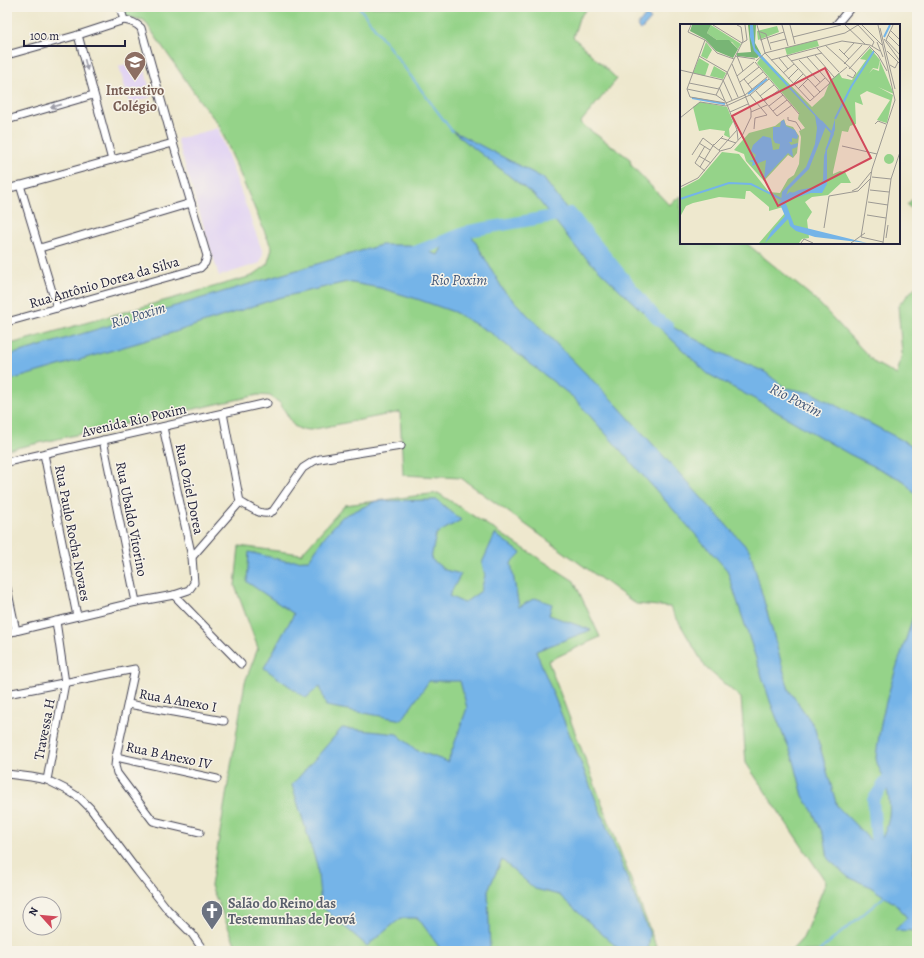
<svg xmlns="http://www.w3.org/2000/svg" width="924" height="958" font-family="Alegreya,serif">
	<rect width="100%" height="100%" fill="#f7f3e8"/>
	<filter id="ink" filterUnits="userSpaceOnUse"><feTurbulence type="fractalNoise" baseFrequency=".025" numOctaves="2"/><feDisplacementMap in="SourceGraphic" scale="8" xChannelSelector="R" yChannelSelector="G"/><feConvolveMatrix kernelMatrix="1 2 1 2 8 2 1 2 1" color-interpolation-filters="sRGB"/></filter>
	<filter id="wash" filterUnits="userSpaceOnUse"><feTurbulence type="fractalNoise" baseFrequency=".012" numOctaves="4" result="noise"/><feDisplacementMap in="SourceGraphic" scale="16" xChannelSelector="R" yChannelSelector="G"/><feGaussianBlur stdDeviation="0.9" result="paint"/><feColorMatrix in="noise" values="0 0 0 0 0 0 0 0 0 0 0 0 0 0 0 0 0 1.4 0 .05"/><feComposite in="paint" operator="in"/></filter>
	<g filter="url(#wash)">
		<rect width="100%" height="100%" fill="#eee8ce"/>
		<!-- built -->
		<g fill="#e2d4f3">
			<path d="M143 60 151 97 129 103 119 66Z"/>
			<path d="M218 128 263 253 260 263 219 276 177 139Z"/>
		</g>
		<!-- green -->
		<g fill="#95d389" stroke="#5c7a62">
			<path d="M124 7H588L579 18 573 37 617 79 580 123 630 159 631 165 669 205 681 196V243H746L815 299 875 363 897 375 902 353 898 306 917 285V951H791L803 938 826 882 746 763 741 698 706 668 670 607 636 604 461 478 403 475 400 412 310 430 300 429 294 426 280 403 270 396 258 395 7 450V345L252 276 267 265 272 249 219 125 200 101 144 20 126 17Z"/>
			<path d="M917 194V213L907 205Z"/>
			<path d="M438 493 574 581 600 637 548 661 658 951H238L211 886 245 682 258 648 235 586 239 546 301 554 345 505Z"/>
		</g>
		<!-- water -->
		<g fill="#74b4e8" stroke="#4b6b92">
			<path d="M646 15 651 19 641 30 637 26Z"/>
			<path d="M451 130 543 178 604 257 656 318 719 352 765 372 785 388 812 393 917 448V497L904 481 849 454 760 402 708 374 579 251 536 197Z"/>
			<path d="M469 231 504 291 616 404 750 551 789 690 814 726 837 806 877 847C891 824 893 806 884 780 882 773 876 764 876 757 877 750 878 742 879 735 886 689 905 647 917 603V838L914 851 913 874 917 876V931L895 930 907 918 898 906 869 886 848 877 828 859 825 839 813 812 803 796 794 761 771 704 727 570 574 398 491 333 454 312 417 299 380 288 347 282 278 298 175 332 7 381V356L381 245H410L438 255 446 240Z"/>
			<path d="M437 500 461 520 436 534 431 559 445 570 461 574 449 596 464 603 481 591 485 575 482 563 495 534 521 553 511 563 519 607 535 598 552 604 549 615 591 630 536 651 650 935 648 951H621L559 895 535 889 502 860 488 890 490 951H442L418 918H401L367 946 321 906 317 865 292 785 342 728 397 734 416 750 448 762 467 708 460 681H429L402 720 326 706 320 686 306 698 264 668 294 614 247 582 249 552 286 561 309 560 325 536 342 517 376 501Z"/>
		</g>
		<g fill="none" stroke-linecap="round" stroke-linejoin="round">
			<!-- stream -->
			<g stroke="#74b4e8" stroke-width="2">
				<path d="M359 7 452 131"/>
				<path d="M819 951 885 896"/>
			</g>
			<!-- river -->
			<g stroke="#74b4e8" stroke-width="12">
				<path d="M407 255 469 231 570 213 656 318 668 327"/>
				<path d="M882 863 877 847 873 800 894 769"/>
			</g>
		</g>
	</g>
	<g filter="url(#ink)">
		<g fill="none" stroke-linecap="round" stroke-linejoin="round">
			<!-- minor casing -->
			<g stroke="#414051" stroke-width="9">
				<g id="minor">
					<path d="M120 7 124 20"/>
					<path d="M836 25 851 7"/>
					<path d="M78 35 112 160"/>
					<path d="M7 55 78 35 124 20C131 21 136 23 141 28L173 143 207 256 205 263 200 268 7 322"/>
					<path d="M7 120 93 95"/>
					<path d="M20 185 57 308"/>
					<path d="M7 189 173 143"/>
					<path d="M40 248 191 203"/>
					<path d="M223 413 240 502"/>
					<path d="M103 440 136 602"/>
					<path d="M44 454 77 616"/>
					<path d="M7 462 267 403"/>
					<path d="M240 502C250 507 263 518 273 511L303 468 314 461 320 459 401 446"/>
					<path d="M192 557 240 502"/>
					<path d="M7 588 16 631"/>
					<path d="M174 595 241 664"/>
					<path d="M7 633 136 602 174 595 189 590 194 583 192 557 163 427"/>
					<path d="M7 694 135 669 116 757 115 766 117 773 153 821 200 832"/>
					<path d="M128 704 224 721"/>
					<path d="M116 757 217 779"/>
					<path d="M7 774 31 777 47 780 67 790 80 798 90 808 138 872 168 910 192 934 204 951"/>
					<path d="M47 780 65 683 56 621"/>
				</g>
			</g>
			<!-- minor -->
			<use href="#minor" stroke="#fff" stroke-width="7"/>
		</g>
		<!-- one-way arrows -->
		<defs><path id="oneway-solid" d="M-6-.8H1V-3.2L6.5 0L1 3.2V.8H-6Z"/></defs>
		<g fill="#9c9ca7">
			<use href="#oneway-solid" transform="translate(86 65) rotate(76)"/>
			<use href="#oneway-solid" transform="translate(56 106) rotate(164)"/>
		</g>
	</g>
	<!-- icons -->
	<defs>
		<g id="school-pin" transform="scale(1.15)"><path d="M0 17L-7.5 6A9.5 9.5 0 1 1 7.5 6Z" fill="#8d6e63" stroke="#f7f3e8"/><path d="M0-5L7-2L0 1L-7-2ZM-4 1L0 2.5L4 1V4Q0 6-4 4Z" fill="#fff"/></g>
		<g id="church-pin" transform="scale(1.15)"><path d="M0 17L-7.5 6A9.5 9.5 0 1 1 7.5 6Z" fill="#6b7280" stroke="#f7f3e8"/><path d="M-1.2-6h2.4v3.5h3.3v2.4h-3.3V6h-2.4V-.1h-3.3v-2.4h3.3Z" fill="#fff"/></g>
	</defs>
	<g fill-rule="evenodd">
		<use href="#school-pin" x="135" y="62"/>
		<use href="#church-pin" x="212" y="911"/>
	</g>
	<g text-anchor="middle" stroke-width="3" stroke-linejoin="round" paint-order="stroke">
		<!-- education labels -->
		<g font-size="14" font-weight="bold" fill="#785e54" stroke="#f7f3e8">
			<text x="135" y="95">Interativo<tspan x="135" dy="16">Colégio</tspan></text>
		</g>
		<!-- street labels -->
		<g font-size="14" fill="#22223b" stroke="#f7f3e8">
			<text transform="translate(104 282) rotate(-16)" y="5">Rua Antônio Dorea da Silva</text>
			<text transform="translate(134 420) rotate(-13)" y="5">Avenida Rio Poxim</text>
			<text transform="translate(190 489) rotate(78)" y="5">Rua Oziel Dorea</text>
			<text transform="translate(132 519) rotate(79)" y="5">Rua Ubaldo Vitorino</text>
			<text transform="translate(73 533) rotate(79)" y="5">Rua Paulo Rocha Novaes</text>
			<text transform="translate(178 700) rotate(10)" y="5">Rua A Anexo I</text>
			<text transform="translate(44 729) rotate(-79)" y="5">Travessa H</text>
			<text transform="translate(169 755) rotate(12)" y="5">Rua B Anexo IV</text>
		</g>
		<!-- worship labels -->
		<g font-size="14" font-weight="bold" fill="#5b616d" stroke="#f7f3e8" text-anchor="start">
			<text x="228" y="908">Salão do Reino das<tspan x="228" dy="16">Testemunhas de Jeová</tspan></text>
		</g>
		<!-- water labels -->
		<g font-size="15" font-style="italic" fill="#3f5578" stroke="#f7f3e8">
			<text x="459" y="285">Rio Poxim</text>
			<text transform="translate(138 315) rotate(-17)" y="5">Rio Poxim</text>
			<text transform="translate(796 400) rotate(27)" y="5">Rio Poxim</text>
		</g>
	</g>
	<!-- overview -->
	<g transform="translate(680 24)">
		<rect width="220" height="220" fill="#eee8ce"/>
		<path d="M31 1 61 20 58 25 52 18 37 16 27 9ZM97 2 99 8 78 16 77 7ZM137 16 139 22 107 31 105 24ZM26 18 32 26 27 35 21 32ZM190 24 200 36 198 45 193 44 189 49 193 45 199 47 200 37 214 70 198 63 213 71 207 99 197 96 210 76 187 67 180 71 183 81 175 78 176 100 170 102 168 108 162 107 153 148V150L160 147 165 148 171 159H161L148 171 132 173 125 178 132 188 127 196 129 214 122 215 119 219H79L105 189 103 183 89 187V183L70 167H66L65 175 39 173 13 179 6 182 0 193V165L19 155 42 128 59 130 89 168 100 169 108 155 114 151 119 140 121 113 119 107 125 104 118 95 119 89 77 39 82 32 132 83 144 72 150 57 159 49 162 54 172 56 186 36 180 35ZM19 34 29 40 25 52 13 49ZM34 42 46 49 43 55 30 52ZM20 78 47 83 53 98 49 105 50 114 44 111 45 107 30 105 19 107 13 83ZM104 95 106 101 113 103 119 112 117 129 113 134 108 131 84 157 66 137 64 130 54 126 69 109 95 102ZM204 135a5 5 0 1 1 10 0a5 5 0 1 1-10 0Z" fill="#95d389"/>
		<path d="M12 1H31L27 9 37 16H49L58 25 53 34 36 27 25 15 10 7ZM68 1H76L75 19 81 30 77 34 57 32V29L71 28Z" fill="#78b575"/>
		<path d="M70 1H73L75 24 146 102 129 145 108 166 106 172 119 166 140 162 143 156 144 132 155 95V106L147 124V160L142 169H131L105 177 114 201 187 219 135 213 116 207 110 202 108 195 85 219 91 208 105 192 99 178 101 177 102 168 126 143 135 120 137 104 135 92 74 27 70 13ZM104 96 106 102 115 106 118 112 117 115 112 114V118H109L111 121 118 119 117 123 112 125 113 133 108 129 84 155 86 136 72 142 73 138 68 137 74 136 76 131 71 127 73 121 83 112 91 114 93 126 99 125 100 120 95 119 93 115V103H100L101 97Z" fill="#74b4e8"/>
		<path fill="none" stroke="#74b4e8" stroke-width="2" d="M204 13 210 1M68 70 87 55M12 74 45 80M155 95 171 63 194 27M141 97 153 110 146 126M104 174 110 169 115 170M0 175 49 159 71 160 101 175"/>
		<path fill="none" stroke="#9c9993" stroke-width="1" d="M11 1 8 8 25 16 37 29 54 35M33 1 62 19M77 1 85 29 130 77 150 59 127 33M102 1 108 22M110 1 115 20M165 1 185 20M178 1 194 18 192 22M182 1 202 21M213 1 206 16 220 31M200 4 215 65M78 7 86 10 91 26M211 7 220 16M208 11 219 22M113 13 161 1M204 15 220 37M80 16 104 8M197 18 203 33M62 19 67 16 65 1M90 19 106 15M145 21 176 49 173 54 167 51M190 23 198 31 207 47M137 24 159 48M159 25 169 35M207 27 220 40M164 30 174 19M106 31 140 68M135 31 154 53M19 32 47 48M55 32 75 35M57 32 63 47M99 34 108 45M91 36 162 17 190 21 200 27M119 36 140 58M76 37 85 29 165 9 178 1M111 37 142 29M75 38 119 90M164 40 182 21M210 41 215 44 218 38M169 45 190 22M0 46 43 56 52 76M47 48 58 73M103 49 114 40M57 52 74 38M64 55 72 65M108 55 118 45M150 57 167 43M60 58 79 43M9 59 39 65M68 60 83 48M113 60 123 50M123 61 134 73M39 63 45 77M135 63 145 54M7 65 36 71 46 78 57 106 58 116M7 65 25 16M7 65 10 73 46 79M118 65 128 55M76 67 97 92 112 81M36 71 63 17 61 3 57 1M70 71 87 91 75 94 74 105M80 72 94 61M84 77 99 66M46 79 65 71 87 53M89 82 103 71M93 87 107 76M50 88 68 80M71 88 87 81M108 93V96L116 98 121 106M0 94 20 78 46 82 70 71 89 55M195 100 198 97 206 100M41 114 56 119M19 119 30 126M34 121 43 112M25 122 15 139 25 147M162 122 197 130M39 126 57 106M12 131 23 114 40 127M19 132 31 139M20 143 34 120M192 153 211 155M0 163 18 154 40 127 51 124 62 112 71 93V86L52 40M190 166 209 168M172 167 178 164 191 148M188 178 208 181M187 191 206 194M144 204 149 172 178 167 191 154M181 213 203 218M181 213 192 145 215 76 198 1M206 214 208 201M121 219 124 215 133 219M171 219 185 209M203 219 211 155 220 128"/>
		<path fill="#d1495b" fill-opacity="0.15" stroke="#d1495b" stroke-width="2" d="M145 44 191 134 98 182 52 92Z"/>
		<rect width="220" height="220" fill="none" stroke="#22223b" stroke-width="2"/>
	</g>
	<!-- margin -->
	<rect width="924" height="958" fill="none" stroke="#f7f3e8" stroke-width="24"/>
	<!-- north arrow -->
	<g transform="translate(42 916) rotate(297)"><circle r="19" fill="#f7f3e8" stroke="#a29fa3"/>
	<path d="M0-3L7 15L0 10L-7 15Z" fill="#d1495b"/>
	<text y="-6" font-size="11" font-weight="bold" text-anchor="middle" fill="#22223b">N</text>
	</g>
	<!-- scale -->
	<path d="M24 40v6h101v-6" fill="none" stroke="#22223b" stroke-width="2"/>
	<text x="30" y="40" font-size="12" fill="#22223b" stroke="#f7f3e8" stroke-width="3" paint-order="stroke">100 m</text>
</svg>
